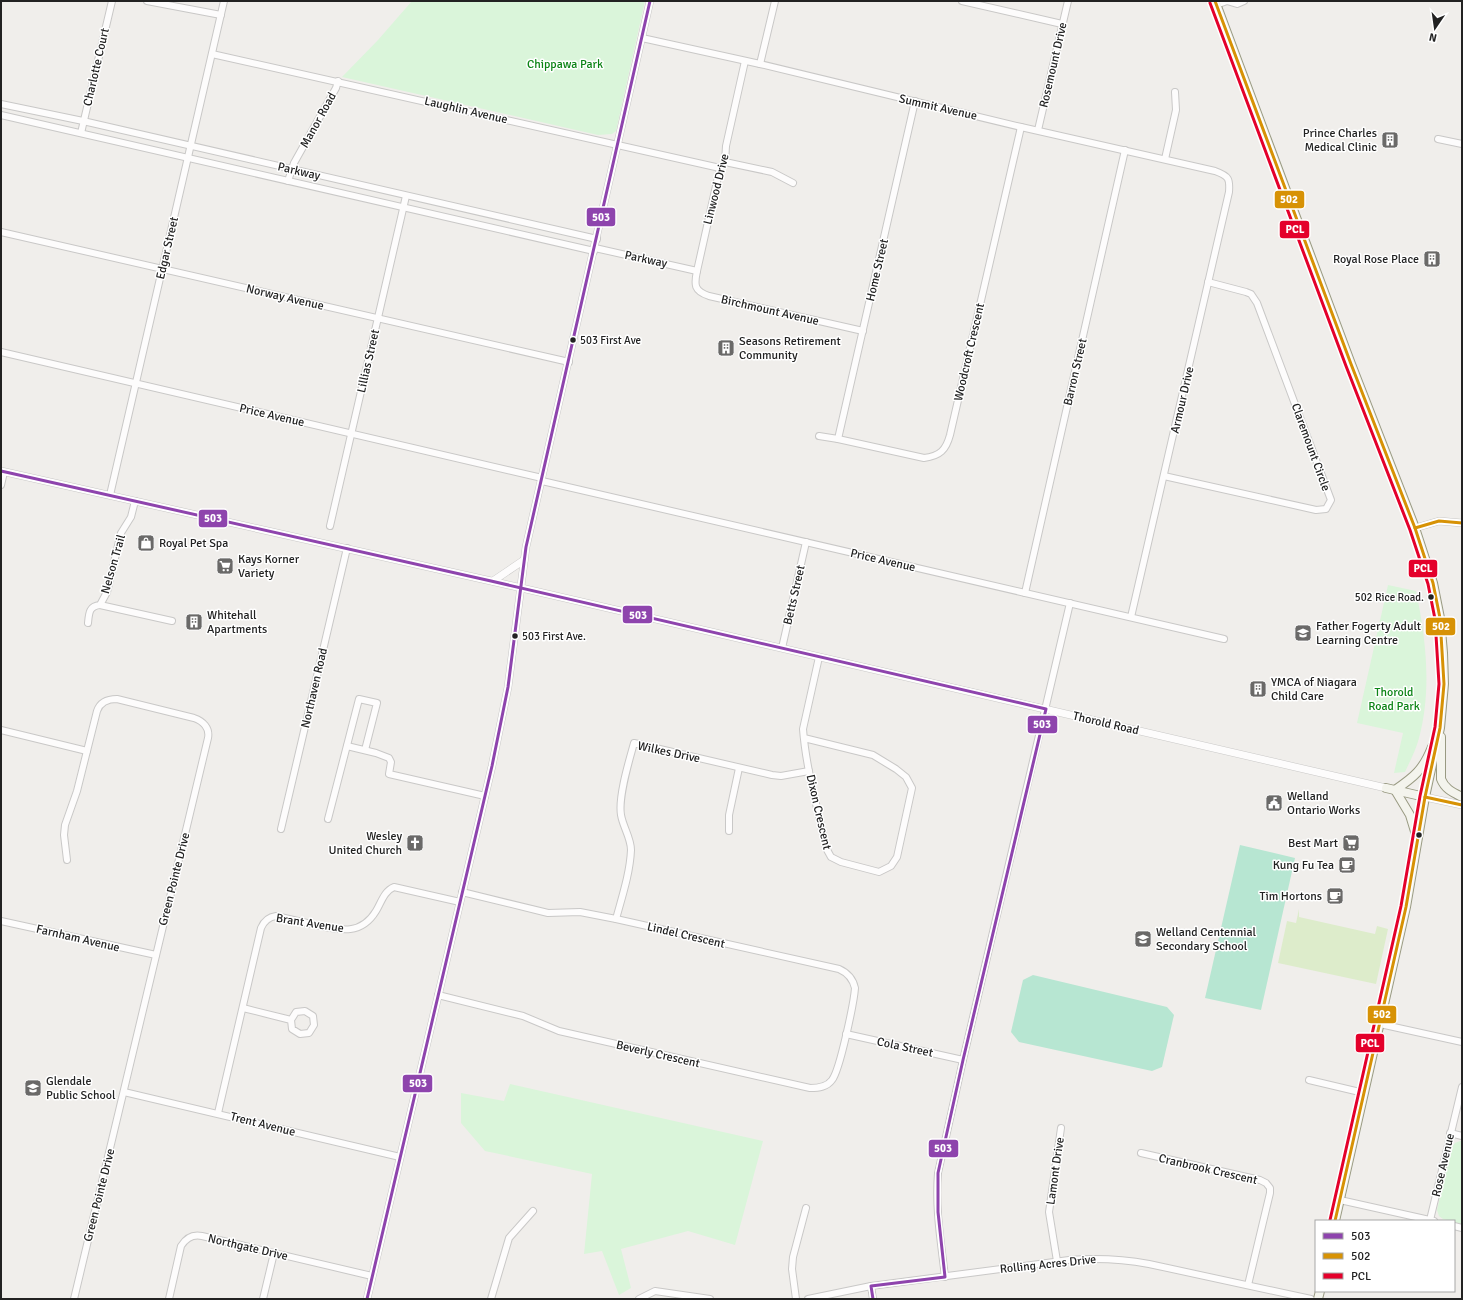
<svg xmlns="http://www.w3.org/2000/svg" width="1463" height="1300" font-family="Signika,sans-serif">
	<rect width="100%" height="100%" fill="#f0eeeb"/>
	<!-- grass -->
	<path fill="#ddeccb" d="M1299 909V917L1375 934 1377 926 1388 929 1376 984 1278 963 1287 921 1296 923Z"/>
	<!-- park -->
	<g fill="#daf5da">
		<path d="M412 1H645L616 131 612 134 598 135 342 77 378 40Z"/>
		<path d="M1388 585 1416 591C1426 639 1432 690 1419 738 1416 750 1410 761 1405 772L1394 773 1403 733 1357 723Z"/>
		<path d="M510 1084 763 1141 735 1245 688 1231 621 1249 631 1288 619 1295 602 1251 584 1254 592 1174 485 1151 461 1123V1093L504 1101Z"/>
		<path d="M1460 1141H1462V1224L1443 1219 1439 1216 1437 1210 1451 1148 1455 1143Z"/>
	</g>
	<!-- pitch -->
	<g fill="#b7e6d2">
		<path d="M1240 845 1295 858 1261 1010 1205 998Z"/>
		<path d="M1033 975 1167 1007 1174 1015 1162 1067 1152 1071 1019 1042 1011 1032 1023 980Z"/>
	</g>
	<g fill="none" stroke-linecap="round" stroke-linejoin="round">
		<!-- minor casing -->
		<g stroke="#c9c8c7" stroke-width="8">
			<g id="minor">
				<path d="M147 1 221 15"/>
				<path d="M962 1 1062 24"/>
				<path d="M1216 5 1227 1 1237 4 1244 1"/>
				<path d="M642 38 760 64 1021 127 1215 171C1229 176 1230 179 1229 192L1131 617"/>
				<path d="M212 54 720 168"/>
				<path d="M745 61 726 146 725 162 720 168 697 271C694 285 694 291 709 296L863 331"/>
				<path d="M760 64 775 1"/>
				<path d="M1 104 83 121 597 239"/>
				<path d="M1 115 594 251"/>
				<path d="M1038 130 1068 1"/>
				<path d="M81 133 112 1"/>
				<path d="M1438 139 1462 144"/>
				<path d="M1165 159 1176 110 1175 92"/>
				<path d="M725 162 772 172 793 183"/>
				<path d="M288 181 294 163 336 88 338 81"/>
				<path d="M1 232 569 362"/>
				<path d="M595 248 697 271"/>
				<path d="M1 352 542 478"/>
				<path d="M819 436 838 439 924 458C940 456 946 450 950 435L1021 127"/>
				<path d="M838 439 915 101"/>
				<path d="M1164 476 1316 510 1326 509 1331 500 1257 303 1251 294 1246 292 1208 282"/>
				<path d="M542 481 1224 639"/>
				<path d="M1 485 4 472"/>
				<path d="M110 495 224 1"/>
				<path d="M330 526 406 196"/>
				<path d="M1025 593 1125 150"/>
				<path d="M100 605 172 621"/>
				<path d="M88 623C89 613 89 606 100 605L107 592 121 533 131 517 135 501"/>
				<path d="M782 648 806 542"/>
				<path d="M1 730 87 751"/>
				<path d="M804 738 873 755 896 769 906 777 912 788 897 857 891 866 879 872 841 862 831 857 826 848C818 809 806 769 803 729L819 657"/>
				<path d="M347 746 376 753 389 758 391 762 389 774 485 796"/>
				<path d="M328 819 359 699 377 703 365 750"/>
				<path d="M281 829 347 548"/>
				<path d="M729 831V815L739 768"/>
				<path d="M67 860 64 835 65 825 77 791 97 711C100 702 107 699 117 699L194 718C203 721 210 728 208 738L74 1299"/>
				<path d="M616 919C622 897 630 873 631 850 631 838 623 827 621 815 618 797 629 761 634 743L772 775 781 776 809 771"/>
				<path d="M1 921 156 955"/>
				<path d="M438 995 523 1016 559 1031 810 1088C819 1088 827 1087 832 1080 840 1070 854 1002 855 988 853 979 848 973 839 969L616 919 580 912 548 913 462 892"/>
				<path d="M243 1008 291 1020 296 1012 305 1011 313 1016 314 1025 309 1033 300 1034 292 1029 291 1020"/>
				<path d="M1380 1024 1462 1042"/>
				<path d="M846 1034 963 1060"/>
				<path d="M1309 1080 1364 1093"/>
				<path d="M124 1092 400 1157"/>
				<path d="M218 1113 261 928C264 921 268 917 276 916 289 919 302 922 316 925 339 930 361 936 376 911 381 903 384 891 394 887L460 902"/>
				<path d="M1450 1133 1462 1136"/>
				<path d="M1141 1153 1260 1180 1266 1183 1270 1188V1193L1248 1285"/>
				<path d="M1340 1200 1434 1221"/>
				<path d="M1430 1220 1462 1087"/>
				<path d="M1454 1226 1462 1228"/>
				<path d="M1057 1261 1049 1212 1061 1128"/>
				<path d="M945 1277C941 1242 935 1208 938 1173L963 1060 1070 603"/>
				<path d="M871 1286 873 1299"/>
				<path d="M169 1299 181 1246C186 1238 193 1234 202 1236L372 1276"/>
				<path d="M263 1299 274 1253"/>
				<path d="M491 1299 509 1238 533 1211"/>
				<path d="M639 1299 655 1291 710 1299"/>
				<path d="M796 1299 792 1269 793 1257 806 1208"/>
				<path d="M808 1299 871 1286 1069 1260C1096 1258 1122 1259 1149 1264L1311 1299"/>
			</g>
		</g>
		<!-- tertiary casing -->
		<g stroke="#c9c8c7" stroke-width="8">
			<g id="tertiary">
				<path d="M1 471 491 581 1386 788"/>
				<path d="M1415 528 1439 521 1462 523"/>
				<path d="M493 581 524 560"/>
				<path d="M1425 797 1462 805"/>
				<path d="M367 1299 492 766 508 687 526 547 650 1"/>
			</g>
		</g>
		<!-- secondary casing -->
		<g stroke="#999a82" stroke-width="10">
			<g id="secondary">
				<path d="M1215 1 1351 364 1415 528 1433 583 1440 618 1443 653 1444 684 1440 728 1425 797 1406 907 1335 1221"/>
				<path d="M1441 737V779C1445 789 1452 792 1462 797"/>
				<path d="M1386 788 1425 797"/>
				<path d="M1417 838 1410 815 1395 790C1414 777 1423 770 1432 747"/>
				<path d="M1318 1299 1320 1291"/>
			</g>
		</g>
		<!-- minor -->
		<use href="#minor" stroke="#fdfcfc" stroke-width="6"/>
		<!-- tertiary -->
		<use href="#tertiary" stroke="#fdfcfc" stroke-width="7"/>
		<!-- secondary -->
		<use href="#secondary" stroke="#f4f4ed" stroke-width="8"/>
		<!-- bus-1 casing -->
		<g stroke="#fff" stroke-width="6">
			<g id="bus-1">
				<path d="M1 471 491 581 1046 709 963 1060 938 1173V1212L945 1277 871 1286 873 1299"/>
				<path d="M367 1299 492 766 508 687 526 547 650 1"/>
			</g>
		</g>
		<!-- bus-2 casing -->
		<g stroke="#fff" stroke-width="6">
			<g id="bus-2">
				<path d="M1215 1 1351 364 1415 528 1433 583 1440 618 1444 684 1440 728 1425 797 1406 907 1335 1221"/>
				<path d="M1415 528 1439 521 1462 523"/>
				<path d="M1425 797 1462 805"/>
			</g>
		</g>
		<!-- bus-3 casing -->
		<g stroke="#fff" stroke-width="6">
			<path id="bus-3" d="M1210 3 1346 366 1410 530 1428 584 1435 619 1439 684 1435 727 1420 796 1401 906 1330 1220"/>
		</g>
		<!-- bus-1 -->
		<use href="#bus-1" stroke="#8e44ad" stroke-width="3"/>
		<!-- bus-2 -->
		<use href="#bus-2" stroke="#d79205" stroke-width="3"/>
		<!-- bus-3 -->
		<use href="#bus-3" stroke="#e4002b" stroke-width="3"/>
	</g>
	<!-- icons -->
	<defs>
		<g id="building-square" transform="scale(0.9)"><rect x="-9" y="-9" width="18" height="18" rx="4" fill="#6a6968" stroke="#fff"/><path d="M-4-6H4V6H1V3H-1V6H-4ZM-2.5-4.3h1.7v1.8h-1.7ZM.8-4.3h1.7v1.8H.8ZM-2.5-1h1.7V.8h-1.7ZM.8-1h1.7V.8H.8Z" fill="#fff"/></g>
		<g id="shop-square" transform="scale(0.9)"><rect x="-9" y="-9" width="18" height="18" rx="4" fill="#6a6968" stroke="#fff"/><path d="M-5-2.5h2.3a2.7 3.5 0 0 1 5.4 0H5L5.5 6h-11ZM-1.5-2.5h3a1.5 2.3 0 0 0-3 0Z" fill="#fff"/></g>
		<g id="supermarket-square" transform="scale(0.9)"><rect x="-9" y="-9" width="18" height="18" rx="4" fill="#6a6968" stroke="#fff"/><path d="M-6-5.5h2.5l.6 2H6L4.5 2H-2.5L-4.4-4H-6ZM-1.5 3.2a1.3 1.3 0 1 0 .1 0ZM3 3.2a1.3 1.3 0 1 0 .1 0Z" fill="#fff"/></g>
		<g id="school-square" transform="scale(0.9)"><rect x="-9" y="-9" width="18" height="18" rx="4" fill="#6a6968" stroke="#fff"/><path d="M0-5L7-2L0 1L-7-2ZM-4 1L0 2.5L4 1V4Q0 6-4 4Z" fill="#fff"/></g>
		<g id="civic-square" transform="scale(0.9)"><rect x="-9" y="-9" width="18" height="18" rx="4" fill="#6a6968" stroke="#fff"/><path d="M-.6-6.5H3V-4.5H.6V-3L4-1V1h2V6H-6V1h2V-1L-.6-3ZM-1.2 2.5V6h2.4V2.5Z" fill="#fff"/></g>
		<g id="church-square" transform="scale(0.9)"><rect x="-9" y="-9" width="18" height="18" rx="4" fill="#6a6968" stroke="#fff"/><path d="M-1.2-6h2.4v3.5h3.3v2.4h-3.3V6h-2.4V-.1h-3.3v-2.4h3.3Z" fill="#fff"/></g>
		<g id="cafe-square" transform="scale(0.9)"><rect x="-9" y="-9" width="18" height="18" rx="4" fill="#6a6968" stroke="#fff"/><path d="M-5.5-4.5H6V0H3Q3 3.5 0 3.5H-2.5Q-5.5 3.5-5.5 0ZM3-3.2v2h1.7v-2ZM-6 4.5H4V6H-6Z" fill="#fff"/></g>
	</defs>
	<g fill-rule="evenodd">
		<use href="#building-square" x="1390" y="140"/>
		<use href="#building-square" x="1432" y="259"/>
		<use href="#building-square" x="726" y="348"/>
		<use href="#shop-square" x="146" y="543"/>
		<use href="#supermarket-square" x="225" y="566"/>
		<use href="#building-square" x="194" y="622"/>
		<use href="#school-square" x="1303" y="633"/>
		<use href="#building-square" x="1258" y="689"/>
		<use href="#civic-square" x="1274" y="803"/>
		<use href="#church-square" x="415" y="843"/>
		<use href="#supermarket-square" x="1351" y="843"/>
		<use href="#cafe-square" x="1347" y="865"/>
		<use href="#cafe-square" x="1335" y="896"/>
		<use href="#school-square" x="1143" y="939"/>
		<use href="#school-square" x="33" y="1088"/>
	</g>
	<!-- markers -->
	<g fill="#222" stroke="#fff" stroke-width="1.5">
		<circle cx="573" cy="340" r="3.5"/>
		<circle cx="1431" cy="597" r="3.5"/>
		<circle cx="515" cy="636" r="3.5"/>
		<circle cx="1419" cy="835" r="3.5"/>
	</g>
	<g text-anchor="middle" stroke-width="3" stroke-linejoin="round" paint-order="stroke">
		<!-- bus labels -->
		<g font-size="11" fill="#222" stroke="#fff" text-anchor="start">
			<text x="580" y="344">503 First Ave</text>
			<text x="1424" y="601" text-anchor="end">502 Rice Road.</text>
			<text x="522" y="640">503 First Ave.</text>
		</g>
		<!-- park labels -->
		<g font-size="12" fill="#0c8416" stroke="#fff">
			<text x="565" y="68">Chippawa Park</text>
			<text x="1394" y="696">Thorold<tspan x="1394" dy="14">Road Park</tspan></text>
		</g>
		<!-- street labels -->
		<g font-size="12" fill="#222" stroke="#fff">
			<text transform="translate(1053 65) rotate(-77)" y="4">Rosemount Drive</text>
			<text transform="translate(96 67) rotate(-77)" y="4">Charlotte Court</text>
			<text transform="translate(938 107) rotate(13)" y="4">Summit Avenue</text>
			<text transform="translate(466 110) rotate(13)" y="4">Laughlin Avenue</text>
			<text transform="translate(318 120) rotate(-61)" y="4">Manor Road</text>
			<text transform="translate(299 171) rotate(13)" y="4">Parkway</text>
			<text transform="translate(716 189) rotate(-76)" y="4">Linwood Drive</text>
			<text transform="translate(167 248) rotate(-77)" y="4">Edgar Street</text>
			<text transform="translate(646 259) rotate(12)" y="4">Parkway</text>
			<text transform="translate(877 270) rotate(-77)" y="4">Home Street</text>
			<text transform="translate(285 297) rotate(13)" y="4">Norway Avenue</text>
			<text transform="translate(770 310) rotate(13)" y="4">Birchmount Avenue</text>
			<text transform="translate(969 352) rotate(-77)" y="4">Woodcroft Crescent</text>
			<text transform="translate(368 361) rotate(-77)" y="4">Lillias Street</text>
			<text transform="translate(1075 372) rotate(-77)" y="4">Barron Street</text>
			<text transform="translate(1182 400) rotate(-77)" y="4">Armour Drive</text>
			<text transform="translate(272 415) rotate(13)" y="4">Price Avenue</text>
			<text transform="translate(1311 447) rotate(70)" y="4">Claremount Circle</text>
			<text transform="translate(883 560) rotate(13)" y="4">Price Avenue</text>
			<text transform="translate(113 564) rotate(-74)" y="4">Nelson Trail</text>
			<text transform="translate(794 595) rotate(-77)" y="4">Betts Street</text>
			<text transform="translate(314 688) rotate(-77)" y="4">Northaven Road</text>
			<text transform="translate(1106 723) rotate(13)" y="4">Thorold Road</text>
			<text transform="translate(669 752) rotate(12)" y="4">Wilkes Drive</text>
			<text transform="translate(819 812) rotate(77)" y="4">Dixon Crescent</text>
			<text transform="translate(174 879) rotate(-76)" y="4">Green Pointe Drive</text>
			<text transform="translate(310 923) rotate(9)" y="4">Brant Avenue</text>
			<text transform="translate(686 935) rotate(13)" y="4">Lindel Crescent</text>
			<text transform="translate(78 938) rotate(13)" y="4">Farnham Avenue</text>
			<text transform="translate(905 1047) rotate(12)" y="4">Cola Street</text>
			<text transform="translate(658 1054) rotate(13)" y="4">Beverly Crescent</text>
			<text transform="translate(263 1124) rotate(14)" y="4">Trent Avenue</text>
			<text transform="translate(1443 1165) rotate(-77)" y="4">Rose Avenue</text>
			<text transform="translate(1208 1169) rotate(13)" y="4">Cranbrook Crescent</text>
			<text transform="translate(1055 1171) rotate(-82)" y="4">Lamont Drive</text>
			<text transform="translate(99 1195) rotate(-76)" y="4">Green Pointe Drive</text>
			<text transform="translate(248 1247) rotate(13)" y="4">Northgate Drive</text>
			<text transform="translate(1048 1264) rotate(-6)" y="4">Rolling Acres Drive</text>
		</g>
		<!-- poi labels -->
		<g font-size="12" fill="#222" stroke="#fff" text-anchor="start">
			<text x="1377" y="137" text-anchor="end">Prince Charles<tspan x="1377" dy="14">Medical Clinic</tspan></text>
			<text x="1419" y="263" text-anchor="end">Royal Rose Place</text>
			<text x="739" y="345">Seasons Retirement<tspan x="739" dy="14">Community</tspan></text>
			<text x="159" y="547">Royal Pet Spa</text>
			<text x="238" y="563">Kays Korner<tspan x="238" dy="14">Variety</tspan></text>
			<text x="207" y="619">Whitehall<tspan x="207" dy="14">Apartments</tspan></text>
			<text x="1316" y="630">Father Fogerty Adult<tspan x="1316" dy="14">Learning Centre</tspan></text>
			<text x="1271" y="686">YMCA of Niagara<tspan x="1271" dy="14">Child Care</tspan></text>
			<text x="1287" y="800">Welland<tspan x="1287" dy="14">Ontario Works</tspan></text>
			<text x="402" y="840" text-anchor="end">Wesley<tspan x="402" dy="14">United Church</tspan></text>
			<text x="1338" y="847" text-anchor="end">Best Mart</text>
			<text x="1334" y="869" text-anchor="end">Kung Fu Tea</text>
			<text x="1322" y="900" text-anchor="end">Tim Hortons</text>
			<text x="1156" y="936">Welland Centennial<tspan x="1156" dy="14">Secondary School</tspan></text>
			<text x="46" y="1085">Glendale<tspan x="46" dy="14">Public School</tspan></text>
		</g>
	</g>
	<g stroke="#fff" stroke-width="1.5">
		<rect x="1274" y="190" width="31" height="19" rx="4" fill="#d79205"/>
		<rect x="586" y="207" width="30" height="20" rx="4" fill="#8e44ad"/>
		<rect x="1279" y="220" width="31" height="19" rx="4" fill="#e4002b"/>
		<rect x="198" y="509" width="30" height="19" rx="4" fill="#8e44ad"/>
		<rect x="1408" y="559" width="30" height="19" rx="4" fill="#e4002b"/>
		<rect x="622" y="605" width="31" height="19" rx="4" fill="#8e44ad"/>
		<rect x="1425" y="617" width="31" height="19" rx="4" fill="#d79205"/>
		<rect x="1027" y="715" width="31" height="19" rx="4" fill="#8e44ad"/>
		<rect x="1367" y="1005" width="30" height="19" rx="4" fill="#d79205"/>
		<rect x="1355" y="1033" width="30" height="20" rx="4" fill="#e4002b"/>
		<rect x="402" y="1074" width="31" height="19" rx="4" fill="#8e44ad"/>
		<rect x="928" y="1139" width="31" height="19" rx="4" fill="#8e44ad"/>
	</g>
	<g font-size="11" text-anchor="middle" font-weight="bold" fill="#fff">
		<text x="1289" y="203">502</text>
		<text x="601" y="221">503</text>
		<text x="1295" y="233">PCL</text>
		<text x="213" y="522">503</text>
		<text x="1423" y="572">PCL</text>
		<text x="638" y="619">503</text>
		<text x="1441" y="630">502</text>
		<text x="1042" y="728">503</text>
		<text x="1382" y="1018">502</text>
		<text x="1370" y="1047">PCL</text>
		<text x="418" y="1087">503</text>
		<text x="943" y="1152">503</text>
	</g>
	<!-- border -->
	<rect width="1463" height="1300" fill="none" stroke="#222222" stroke-width="4"/>
	<!-- legend -->
	<rect x="1315" y="1220" width="140" height="72" fill="#ffffff" stroke="#a7a7a7"/>
	<rect x="1323" y="1233" width="20" height="6" fill="#8e44ad" stroke="#a7a7a7"/>
	<text x="1351" y="1240" font-size="12" fill="#222222">503</text>
	<rect x="1323" y="1253" width="20" height="6" fill="#d79205" stroke="#a7a7a7"/>
	<text x="1351" y="1260" font-size="12" fill="#222222">502</text>
	<rect x="1323" y="1273" width="20" height="6" fill="#e4002b" stroke="#a7a7a7"/>
	<text x="1351" y="1280" font-size="12" fill="#222222">PCL</text>
	<!-- north arrow -->
	<g transform="translate(1435 28) rotate(193)" stroke="#ffffff" stroke-width="3" paint-order="stroke">
	<path d="M0-3L7 15L0 10L-7 15Z" fill="#222222"/>
	<text y="-6" font-size="11" font-weight="bold" text-anchor="middle" fill="#222222">N</text>
	</g>
</svg>
